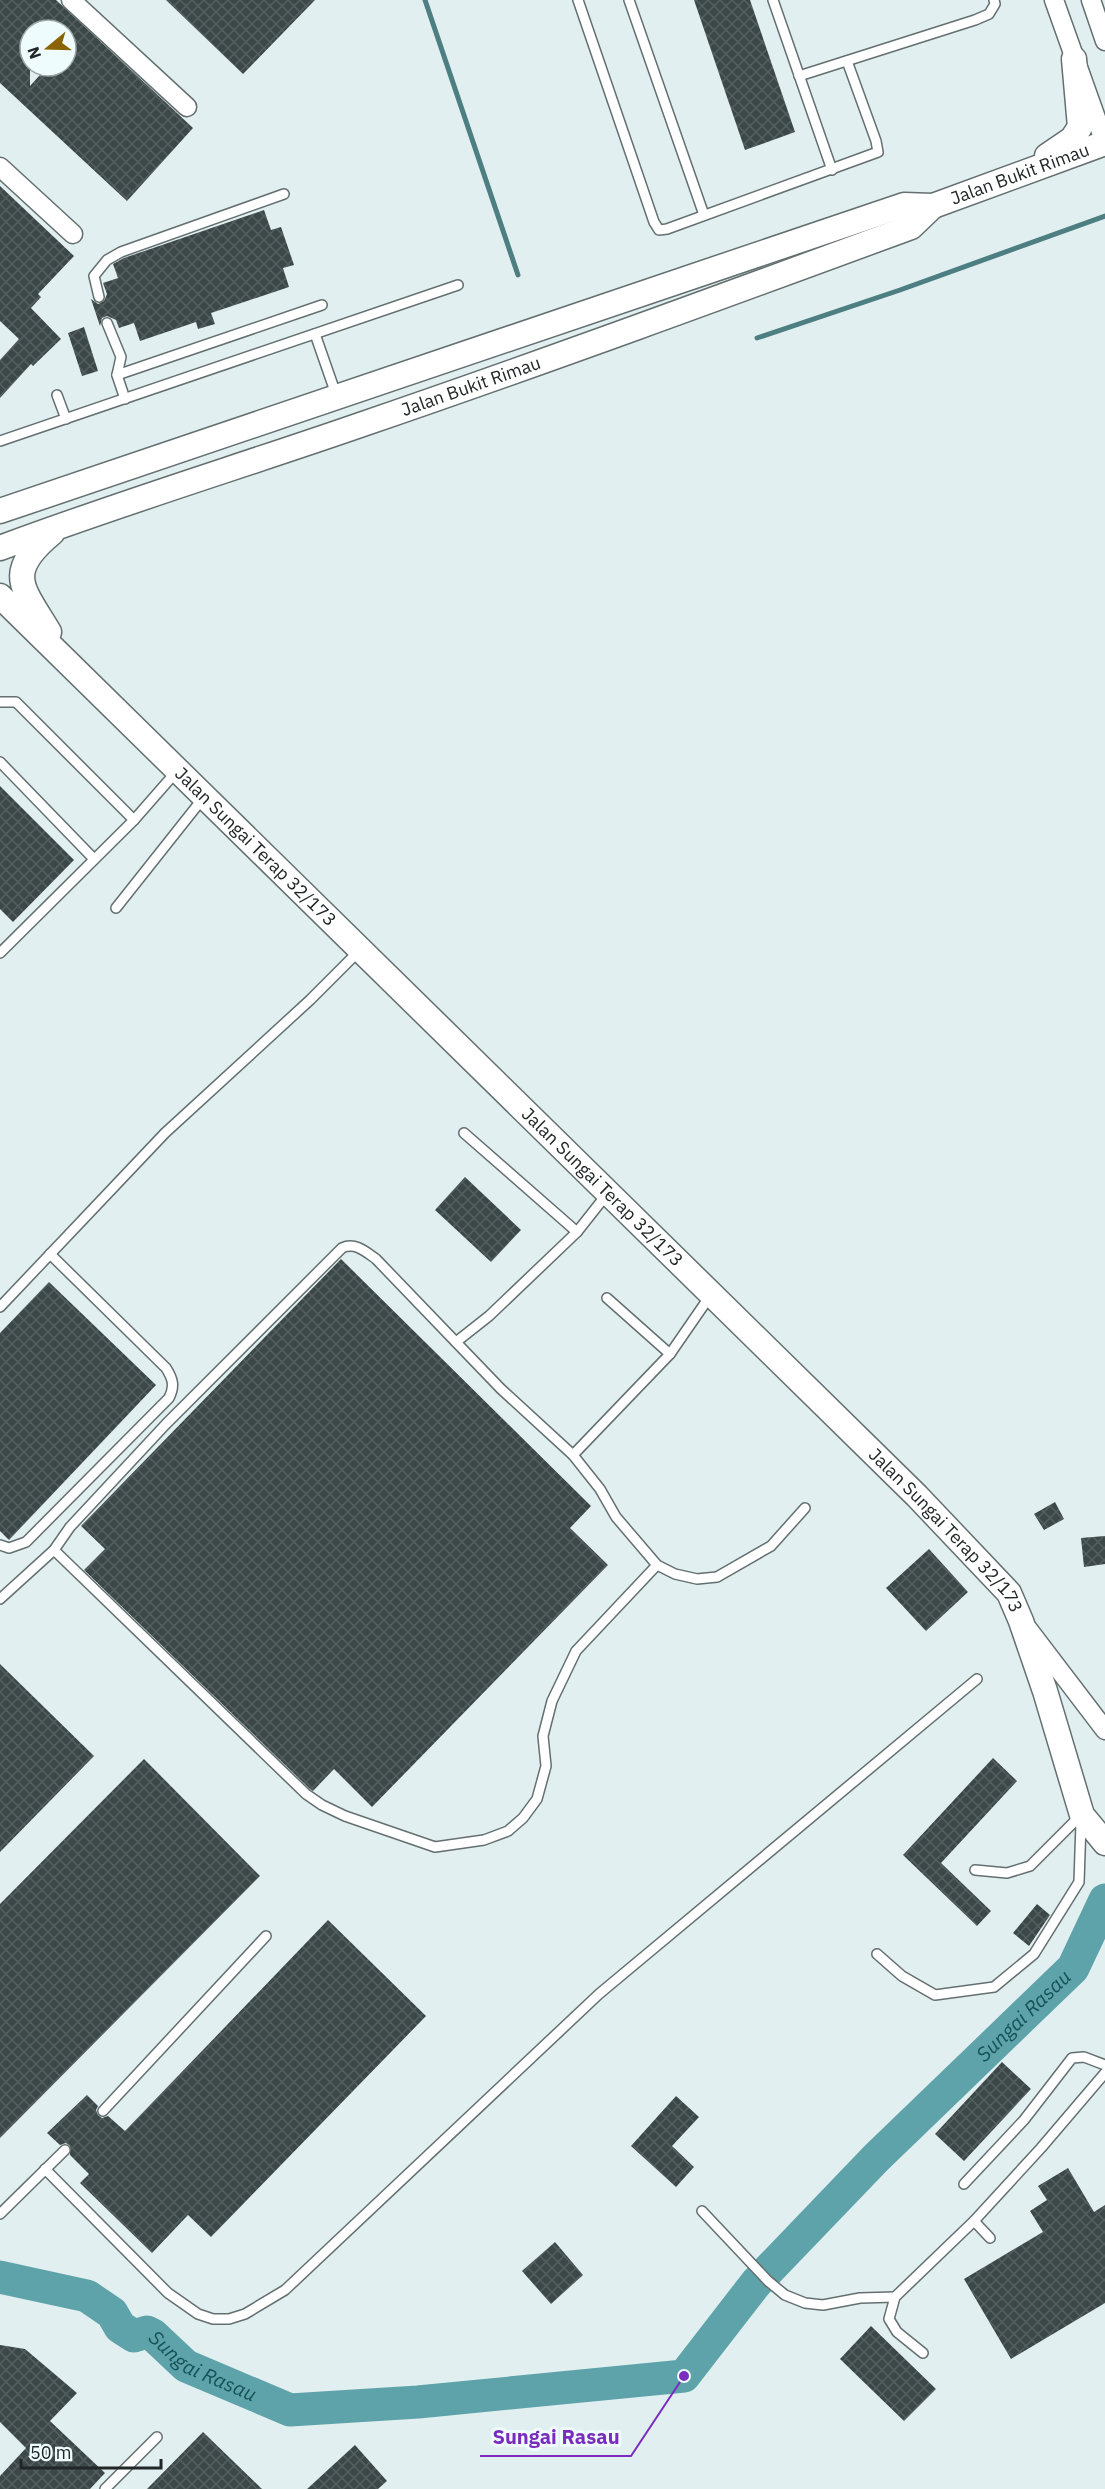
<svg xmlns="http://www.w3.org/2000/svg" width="1105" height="2489" font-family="'IBM Plex Sans',sans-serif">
	<defs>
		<pattern id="building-cross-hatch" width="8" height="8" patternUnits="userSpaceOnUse" patternTransform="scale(1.5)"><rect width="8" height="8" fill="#3c4748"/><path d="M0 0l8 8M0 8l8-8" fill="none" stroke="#565f60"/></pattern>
	</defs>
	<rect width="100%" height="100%" fill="#e1eff0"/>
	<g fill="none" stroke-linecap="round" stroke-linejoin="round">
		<!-- stream -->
		<g stroke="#4c7e82" stroke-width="5">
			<path d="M425 0 518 275"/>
			<path d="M757 338 900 290 1105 216"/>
		</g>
		<!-- river -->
		<path stroke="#5ea3a9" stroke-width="33" id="s1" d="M0 2277 87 2296 112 2313 120 2327 134 2336 147 2332 153 2335 186 2366 290 2410 418 2402 684 2376 756 2283 876 2158 1073 1968 1105 1900"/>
	</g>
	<!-- building -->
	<g fill="url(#building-cross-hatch)" fill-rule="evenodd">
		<path d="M0 0H56L193 128 127 201 0 83ZM30 30H66V66H48L30 86Z"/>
		<path d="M166 0H315L243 74Z"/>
		<path d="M694 0H750L795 132 745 150Z"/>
		<path d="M0 186 74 256 38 294 41 297 31 308 61 339 33 366 31 364 0 398V360L19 339 0 321Z"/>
		<path d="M264 210 271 230 281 227 294 265 283 268 289 287 211 313 215 324 198 329 196 322 140 341 134 323 119 328 116 320 107 316 102 318 100 326 91 299 98 304 104 301 107 294 103 283 118 278 113 264 124 258Z"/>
		<path d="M84 327 98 371 82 376 68 333Z"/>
		<path d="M0 786 74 860 13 922 0 909Z"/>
		<path d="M465 1177 521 1230 491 1262 435 1210Z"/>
		<path d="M341 1259 591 1506 570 1528 608 1565 372 1807 334 1769 313 1791 310 1789 84 1570 105 1549 81 1526Z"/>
		<path d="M49 1282 156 1385 9 1540 0 1531V1333Z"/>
		<path d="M1055 1502 1064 1519 1044 1530 1034 1514Z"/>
		<path d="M1105 1536V1564L1084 1567 1081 1538Z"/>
		<path d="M929 1549 968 1592 926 1631 886 1588Z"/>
		<path d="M0 1664 94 1756 0 1852Z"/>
		<path d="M993 1758 1017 1781 941 1863 991 1911 977 1926 903 1855Z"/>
		<path d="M144 1759 260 1876 0 2138V1904Z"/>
		<path d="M1037 1904 1050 1915 1029 1946 1013 1933Z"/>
		<path d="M328 1920 426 2016 211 2237 188 2215 152 2253 80 2183 89 2174 70 2155V2146L66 2143 60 2145 47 2133 87 2095 98 2106 96 2110 98 2115 102 2118 108 2116 125 2131Z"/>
		<path d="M1002 2062 1031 2089 964 2161 935 2134Z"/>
		<path d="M676 2096 699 2117 672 2146 694 2167 676 2187 631 2146Z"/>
		<path d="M1068 2168 1094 2212 1105 2205V2303L1011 2359 964 2279 1043 2232 1030 2211 1047 2200 1038 2186Z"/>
		<path d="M555 2242 583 2275 551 2304 522 2271Z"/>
		<path d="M871 2326 936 2389 904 2421 840 2359Z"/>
		<path d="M0 2345 25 2349 77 2393 50 2421 105 2473 90 2489H0V2476L26 2448 0 2422Z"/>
		<path d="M203 2432 262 2489H147Z"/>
		<path d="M355 2445 387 2481 378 2489H307Z"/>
	</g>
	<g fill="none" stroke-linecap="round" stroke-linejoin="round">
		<!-- lane casing -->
		<g stroke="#646f70" stroke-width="12">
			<g id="lane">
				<path d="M578 0 654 222 659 230 667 229 878 152 876 141 847 61"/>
				<path d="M629 0 704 215"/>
				<path d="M773 0 832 170"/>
				<path d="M799 76 975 20 989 14 995 4 994 0"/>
				<path d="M99 297 94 276 107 260 121 252 284 194"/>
				<path d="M107 323 121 357 117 375 125 399"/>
				<path d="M315 334 337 397"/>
				<path d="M117 375 322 305"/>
				<path d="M57 395 66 419"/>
				<path d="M0 441 458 285"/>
				<path d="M0 702H16L134 820"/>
				<path d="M0 762 94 859"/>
				<path d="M116 908 204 797"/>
				<path d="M0 953 134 820 176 772"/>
				<path d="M577 1232 607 1194"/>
				<path d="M607 1298 670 1354"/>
				<path d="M0 1307 165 1133 310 1000 360 950"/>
				<path d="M456 1342 489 1316 577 1232 464 1133"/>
				<path d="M573 1455 670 1354 710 1296"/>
				<path d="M0 1545 9 1548 26 1542 169 1398C175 1386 173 1379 166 1368L50 1254"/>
				<path d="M54 1550 70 1527 166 1424 342 1248C355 1242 365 1251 376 1259L501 1389 573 1455 600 1489 616 1517 657 1565 675 1574 697 1579 717 1577 771 1546 805 1508"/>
				<path d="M0 1599 54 1550 306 1794 322 1805 345 1816 435 1847 484 1840 508 1831 523 1818 537 1799 546 1766 543 1736 552 1701 576 1651 657 1565"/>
				<path d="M975 1870 1007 1873 1030 1866 1080 1816"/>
				<path d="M877 1954 902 1976 935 1995 994 1987 1034 1954 1079 1882 1081 1823"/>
				<path d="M103 2111 266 1936"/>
				<path d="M45 2169 168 2293 198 2314 213 2319H229L245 2314 285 2290 599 1994 977 1679"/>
				<path d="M964 2184 1024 2120 1072 2058 1084 2057 1105 2065"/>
				<path d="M702 2211 768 2281 785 2295 805 2303 823 2305 860 2298 895 2297"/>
				<path d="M0 2214 65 2150"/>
				<path d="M974 2221 990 2238"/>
				<path d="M923 2353 897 2332 889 2319 895 2297 974 2221 1041 2148 1105 2073"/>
				<path d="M105 2489 157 2437"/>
			</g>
		</g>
		<!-- street casing -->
		<g stroke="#646f70" stroke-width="21">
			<g id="street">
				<path d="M71 0 187 107"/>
				<path d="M1054 0 1105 143"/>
				<path d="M1091 0 1105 41"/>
				<path d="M0 167 73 234"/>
				<path d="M1028 1629 1105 1730"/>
			</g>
		</g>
		<!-- secondary casing -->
		<g stroke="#646f70" stroke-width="27">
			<g id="secondary">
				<path d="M1047 156 1072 139 1080 127 1074 59"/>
				<path id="s2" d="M0 511 904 205 933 206 1105 143"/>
				<path id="s3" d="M0 548C120 503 242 466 363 424 547 361 729 294 911 227L933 206"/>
				<path id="s4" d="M0 596 917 1496 1009 1593 1021 1621 1045 1691 1082 1815 1105 1843"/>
				<path d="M49 632C22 587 4 573 52 533"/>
			</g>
		</g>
		<!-- lane -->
		<use href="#lane" stroke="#fff" stroke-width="9"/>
		<!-- street -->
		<use href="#street" stroke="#fff" stroke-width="18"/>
		<!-- secondary -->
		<use href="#secondary" stroke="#fff" stroke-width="24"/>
	</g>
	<g text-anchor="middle" stroke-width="6" stroke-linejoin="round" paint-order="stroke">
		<!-- street labels -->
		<g font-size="18" fill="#212627" stroke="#eefcfd">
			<text dy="6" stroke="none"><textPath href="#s2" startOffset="1076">Jalan Bukit Rimau</textPath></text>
			<text dy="6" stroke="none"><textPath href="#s3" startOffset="498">Jalan Bukit Rimau</textPath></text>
			<text dy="6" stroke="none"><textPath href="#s4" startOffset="358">Jalan Sungai Terap 32/173</textPath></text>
			<text dy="6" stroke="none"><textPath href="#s4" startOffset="844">Jalan Sungai Terap 32/173</textPath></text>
			<text dy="6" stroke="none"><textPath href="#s4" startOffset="1330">Jalan Sungai Terap 32/173</textPath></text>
		</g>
		<!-- water labels -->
		<g font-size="20" font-style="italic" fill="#165257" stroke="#eefcfd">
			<text dy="7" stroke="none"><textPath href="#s1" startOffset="1222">Sungai Rasau</textPath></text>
			<text dy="7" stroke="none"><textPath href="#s1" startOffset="232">Sungai Rasau</textPath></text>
		</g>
	</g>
	<!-- callouts -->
	<path fill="none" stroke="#7b2cbf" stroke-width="2" d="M684 2376L631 2456H480"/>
	<circle fill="#7b2cbf" stroke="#eefcfd" stroke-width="2" cx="684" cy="2376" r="6"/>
	<g font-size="20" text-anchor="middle" font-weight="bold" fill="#7b2cbf" stroke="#eefcfd" stroke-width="6" stroke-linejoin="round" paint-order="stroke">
		<text x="556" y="2444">Sungai Rasau</text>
	</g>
	<!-- north arrow -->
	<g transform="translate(48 48) rotate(251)"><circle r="28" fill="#eefcfd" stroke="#9ca6a7" stroke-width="1.5"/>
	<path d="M0-4.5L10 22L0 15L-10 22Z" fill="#8a6402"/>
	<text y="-9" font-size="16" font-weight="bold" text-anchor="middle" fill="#212627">N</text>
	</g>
	<!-- scale -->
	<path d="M21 2459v9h140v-9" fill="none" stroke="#212627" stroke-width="3"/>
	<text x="30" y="2459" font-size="18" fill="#212627" stroke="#eefcfd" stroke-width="4.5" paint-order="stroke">50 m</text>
</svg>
